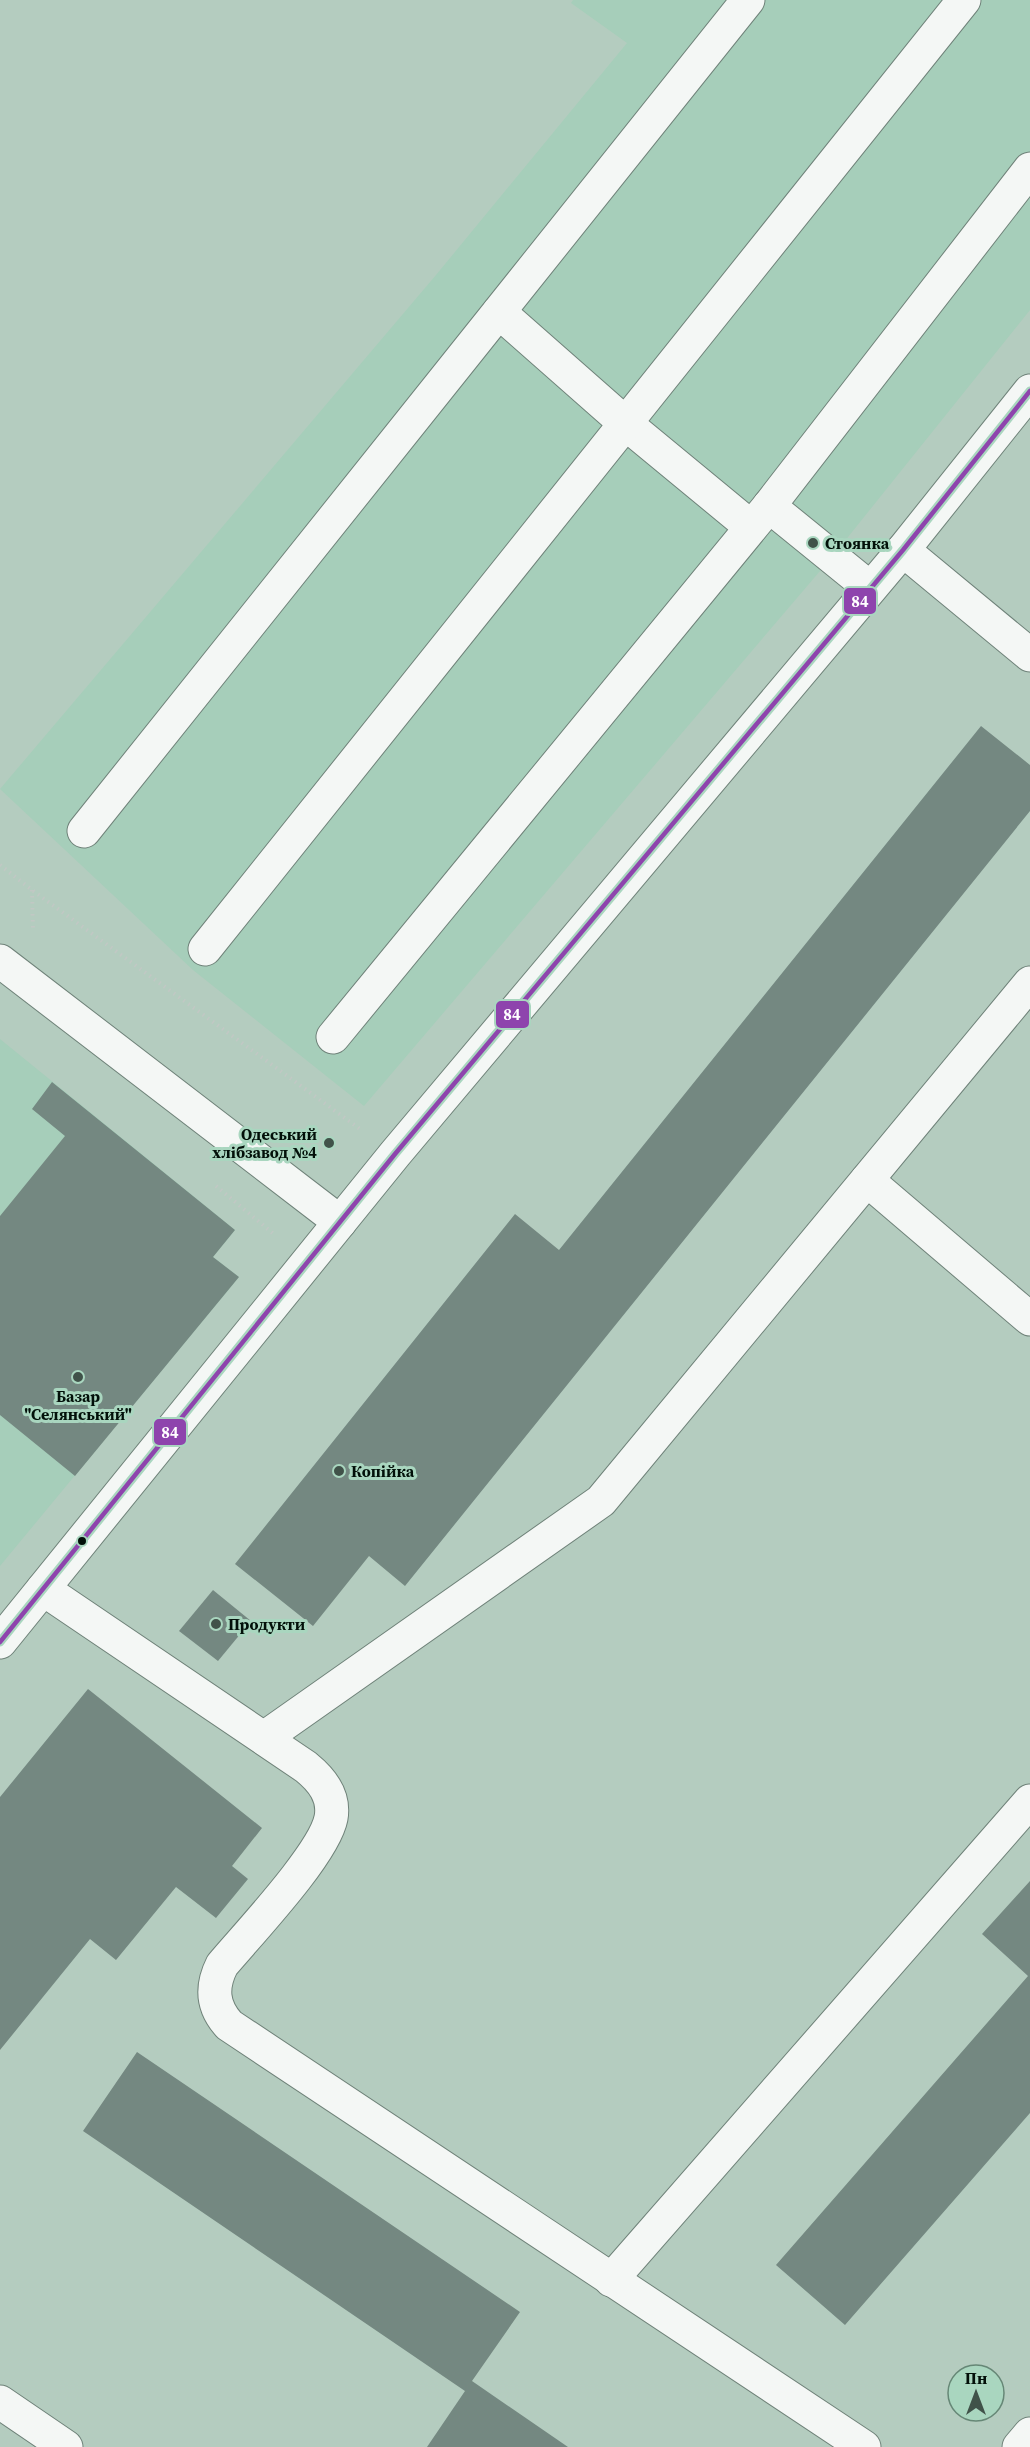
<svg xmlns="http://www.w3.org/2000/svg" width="1030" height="2447" font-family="'Source Serif 4',serif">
	<rect width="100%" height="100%" fill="#b4ccbf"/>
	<!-- built -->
	<g fill="#a6ceba">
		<path d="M573 0H1030V310L832 557 364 1106 193 970 0 789 436 275 627 43 571 3Z"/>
		<path d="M0 1039 235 1230 213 1257 239 1277 0 1566Z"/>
	</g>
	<!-- building -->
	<g fill="#748881">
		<path d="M981 726 1030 765V811L405 1586 369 1556 313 1626 235 1564 515 1214 559 1250Z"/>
		<path d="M52 1082 235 1230 213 1257 239 1277 75 1476 0 1415V1216L65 1136 32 1109Z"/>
		<path d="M213 1590 251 1621 218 1661 179 1631Z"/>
		<path d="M88 1689 262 1828 232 1866 248 1879 216 1918 176 1887 116 1960 90 1939 0 2050V1797Z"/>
		<path d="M1030 1881V2113L845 2325 776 2265 1028 1976 982 1934Z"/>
		<path d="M137 2052 520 2312 472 2381 568 2447H427L465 2391 83 2131Z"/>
	</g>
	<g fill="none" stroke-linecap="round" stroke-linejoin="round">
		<!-- minor casing -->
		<g stroke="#6f8279" stroke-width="35">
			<g id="minor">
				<path d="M499 312 625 423 751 527"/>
				<path d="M769 506 870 588"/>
				<path d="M903 550 1030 655"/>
				<path d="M84 831 748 0"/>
				<path d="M205 949 964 0"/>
				<path d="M0 961 340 1222"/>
				<path d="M333 1037 769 506 1030 169"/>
				<path d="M867 1180 1030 1319"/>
				<path d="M43 1589 306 1767C322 1780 335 1796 331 1818 324 1854 248 1934 222 1965 211 1987 212 2006 229 2025L864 2447"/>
				<path d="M0 1642 395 1154 903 550 1030 391"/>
				<path d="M264 1738 601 1501 1030 983"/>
				<path d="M611 2280 1030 1801"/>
				<path d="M0 2402 66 2447"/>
				<path d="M1019 2447 1030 2434"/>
			</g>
		</g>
		<!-- path -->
		<g stroke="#c1c8c4" stroke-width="4" stroke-dasharray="1.5 4.5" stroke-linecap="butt">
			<path d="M0 865 32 890 360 1129"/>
			<path d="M32 890 33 931"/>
			<path d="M216 1186 275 1235"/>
		</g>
		<!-- minor -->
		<use href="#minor" stroke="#f4f7f5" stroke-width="33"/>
		<!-- bus-1 casing -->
		<g stroke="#a9d6bf" stroke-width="9">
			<path id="bus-1" d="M0 1642 395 1154 903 550 1030 391"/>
		</g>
		<!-- bus-1 -->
		<use href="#bus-1" stroke="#8e44ad" stroke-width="4.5"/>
	</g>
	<!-- markers -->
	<g fill="#405249" stroke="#a9d6bf" stroke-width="2">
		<circle cx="813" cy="543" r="6"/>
		<circle cx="329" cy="1143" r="6"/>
		<circle cx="78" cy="1377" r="6"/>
		<circle cx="339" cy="1471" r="6"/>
		<circle cx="216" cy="1624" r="6"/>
	</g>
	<circle fill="#021009" stroke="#a9d6bf" stroke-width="2" cx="82" cy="1541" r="5"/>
	<g text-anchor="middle" stroke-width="6" stroke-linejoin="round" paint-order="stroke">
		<!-- poi labels -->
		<g font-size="16" font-weight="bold" fill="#021009" stroke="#a9d6bf" text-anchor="start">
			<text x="825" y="549">Стоянка</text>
			<text x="317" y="1140" text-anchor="end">Одеський<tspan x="317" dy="18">хлібзавод №4</tspan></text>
			<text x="78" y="1402" text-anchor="middle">Базар<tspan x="78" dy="18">"Селянський"</tspan></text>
			<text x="351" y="1477">Копійка</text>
			<text x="228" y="1630">Продукти</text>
		</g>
	</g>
	<g stroke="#a9d6bf" stroke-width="2">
		<rect x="843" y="587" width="34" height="28" rx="6" fill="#8e44ad"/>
		<rect x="495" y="1000" width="35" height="29" rx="6" fill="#8e44ad"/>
		<rect x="153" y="1418" width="34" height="28" rx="6" fill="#8e44ad"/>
	</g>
	<g font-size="16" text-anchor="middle" font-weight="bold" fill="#fff">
		<text x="860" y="607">84</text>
		<text x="512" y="1020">84</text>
		<text x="170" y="1438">84</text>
	</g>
	<!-- north arrow -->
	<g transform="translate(976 2393)"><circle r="28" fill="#a9d6bf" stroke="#668776" stroke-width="1.5"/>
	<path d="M0-4.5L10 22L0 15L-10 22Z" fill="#405249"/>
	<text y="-9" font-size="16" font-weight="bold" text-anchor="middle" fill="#021009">Пн</text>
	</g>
</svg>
